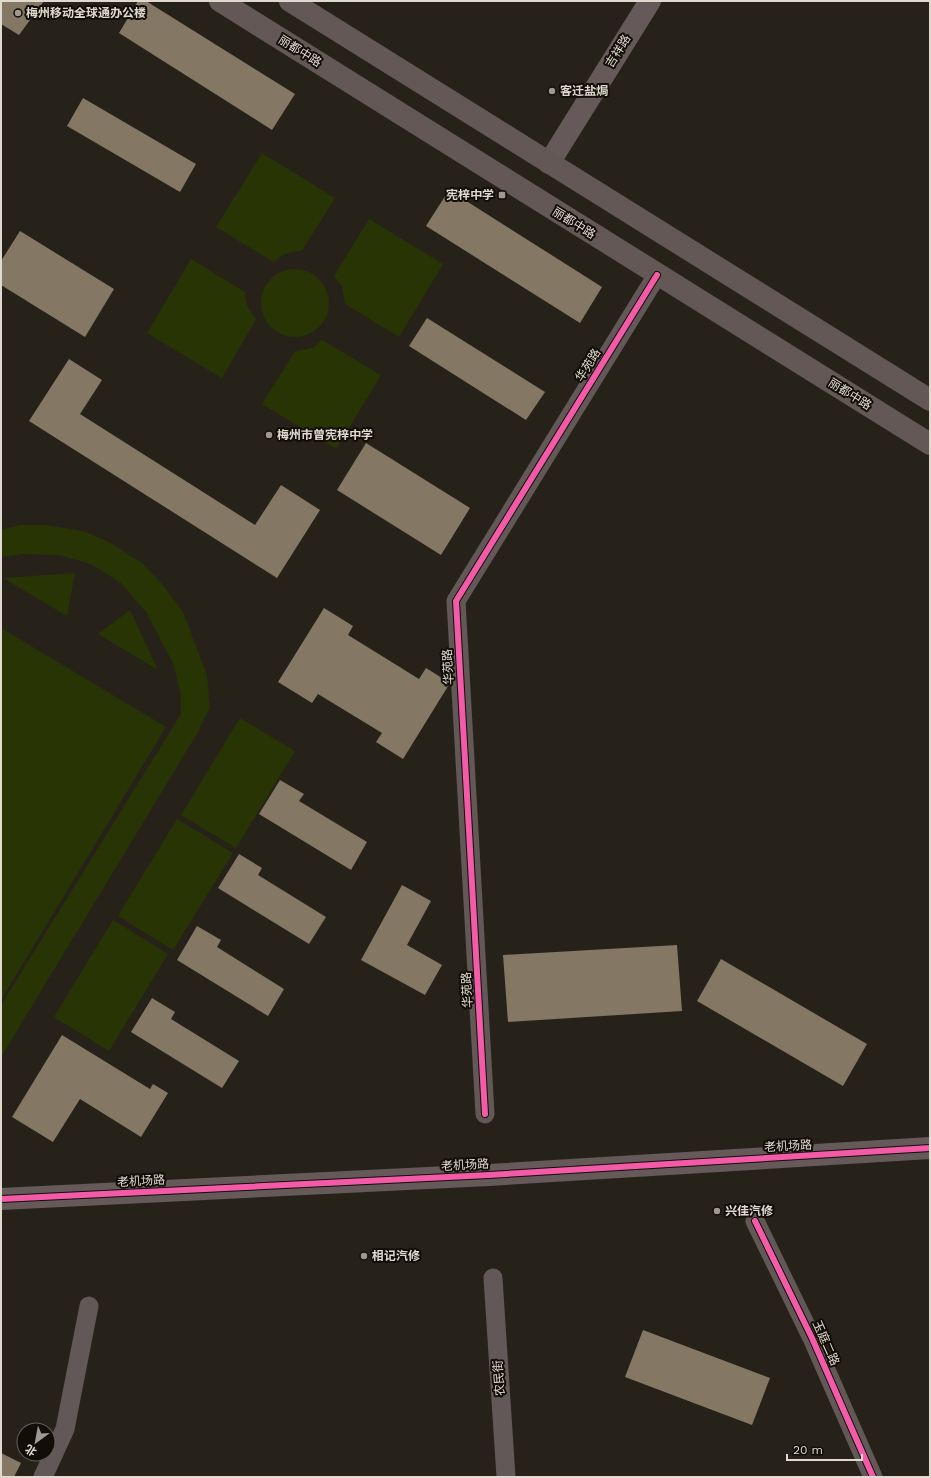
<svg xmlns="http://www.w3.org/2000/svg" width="931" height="1478" font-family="'Work Sans','Noto Sans SC',sans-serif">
	<rect width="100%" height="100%" fill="#26221a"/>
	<!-- green -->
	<g fill="#283404">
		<path d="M262 153 335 198 302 251C290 251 283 254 274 262L216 227Z"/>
		<path d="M369 219 443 264 399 337 345 304 342 286 334 276Z"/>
		<path d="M191 259 245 292C245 304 249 310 256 319L222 378 147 333Z"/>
		<circle cx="295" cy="303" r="34"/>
		<path d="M322 340 381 375 336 449 262 404 295 351 313 348Z"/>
		<path d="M20 525H46L83 531 109 542 142 563 162 584 183 612 207 675 210 707 198 732 1 1057V1005L181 714V695L173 663 146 612 121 583 91 564 59 555 23 554 1 557V530Z"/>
		<path d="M75 573 67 616 3 578Z"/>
		<path d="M130 610 158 670 98 634Z"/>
		<path d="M1 628 166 727 1 1000Z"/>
		<path d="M240 718 295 751 236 848 181 815Z"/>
		<path d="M177 819 233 853 173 950 118 916Z"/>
		<path d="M113 920 168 954 109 1051 54 1017Z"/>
	</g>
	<!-- building -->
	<g fill="#847764">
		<path d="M1 1H44L19 35 1 24Z"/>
		<path d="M138 1H146L295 94 272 130 119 33Z"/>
		<path d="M83 98 196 164 180 192 67 126Z"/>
		<path d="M449 190 602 287 580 323 426 226Z"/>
		<path d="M20 231 114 289 85 337 1 285V261Z"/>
		<path d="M427 318 545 392 526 420 409 346Z"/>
		<path d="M69 359 102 380 80 414 255 525 281 485 320 510 277 578 29 421Z"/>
		<path d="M366 443 470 508 441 555 337 490Z"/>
		<path d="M324 608 353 626 348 635 419 679 426 668 450 683 403 759 376 742 382 733 318 694 312 703 278 682Z"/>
		<path d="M280 780 304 794 299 801 367 842 351 870 259 814Z"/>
		<path d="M239 854 262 868 258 875 326 917 309 944 218 888Z"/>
		<path d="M402 885 431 901 407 945 442 965 425 995 361 960Z"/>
		<path d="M197 926 221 940 217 947 284 989 268 1016 177 960Z"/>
		<path d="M677 945 682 1011 508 1022 503 955Z"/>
		<path d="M721 959 867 1044 843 1086 697 1001Z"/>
		<path d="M152 998 175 1012 171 1019 239 1061 222 1088 131 1032Z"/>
		<path d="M62 1035 150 1089 153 1084 168 1093 141 1137 80 1099 53 1142 12 1117Z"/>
		<path d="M643 1330 770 1378 752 1425 625 1377Z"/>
		<path d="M1 1453 21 1463 14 1477H1Z"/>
	</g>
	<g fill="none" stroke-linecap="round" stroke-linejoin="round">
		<!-- street -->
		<g stroke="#625857" stroke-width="19">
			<path d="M485 1114 456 601 657 275"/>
			<path d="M755 1221 812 1338 873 1477"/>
			<path d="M493 1278 506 1477"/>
			<path d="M43 1477 65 1429 89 1306"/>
		</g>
		<!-- secondary -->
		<g stroke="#665959" stroke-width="22">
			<path d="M549 163 650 1"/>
			<path d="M1 1199 489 1175 930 1148"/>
		</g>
		<!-- primary -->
		<g stroke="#635856" stroke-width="22">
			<path d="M220 1 930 444"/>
			<path d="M290 1 930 400"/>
		</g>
		<!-- cycleway casing -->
		<g stroke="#110d07" stroke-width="8">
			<g id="cycleway">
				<path d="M485 1114 456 601 657 275"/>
				<path d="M1 1199 489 1175 930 1148"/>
				<path d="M755 1221 812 1338 873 1477"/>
			</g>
		</g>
		<!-- cycleway -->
		<use href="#cycleway" stroke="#f35aa7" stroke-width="6"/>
	</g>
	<!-- markers -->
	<g fill="#9f9990" stroke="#110d07" stroke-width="1.5">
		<circle cx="18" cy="13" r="4"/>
		<circle cx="552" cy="91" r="4"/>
		<rect x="498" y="191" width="8" height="8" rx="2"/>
		<circle cx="269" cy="435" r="4"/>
		<circle cx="717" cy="1211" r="4"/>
		<circle cx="364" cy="1256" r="4"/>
	</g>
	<g text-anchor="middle" stroke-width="4" stroke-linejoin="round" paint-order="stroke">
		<!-- poi labels -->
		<g font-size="12" font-weight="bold" fill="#e0d9d0" stroke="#110d07" text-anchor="start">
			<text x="26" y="17">梅州移动全球通办公楼</text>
			<text x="560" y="95">客迁盐焗</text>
			<text x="494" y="199" text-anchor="end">宪梓中学</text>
			<text x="277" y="439">梅州市曾宪梓中学</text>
			<text x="725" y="1215">兴佳汽修</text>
			<text x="372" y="1260">相记汽修</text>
		</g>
		<!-- street labels -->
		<g font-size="12" fill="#e0d9d0" stroke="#110d07">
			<text transform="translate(300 51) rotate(32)" y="4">丽都中路</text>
			<text transform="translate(618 51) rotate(-58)" y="4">吉祥路</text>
			<text transform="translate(574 223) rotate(32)" y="4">丽都中路</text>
			<text transform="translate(588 365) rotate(-58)" y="4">华苑路</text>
			<text transform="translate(850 394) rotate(32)" y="4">丽都中路</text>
			<text transform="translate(448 667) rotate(-93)" y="4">华苑路</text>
			<text transform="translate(467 990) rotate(-93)" y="4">华苑路</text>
			<text transform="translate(788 1146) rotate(-3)" y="4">老机场路</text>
			<text transform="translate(465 1165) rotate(-3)" y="4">老机场路</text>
			<text transform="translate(141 1181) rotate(-3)" y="4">老机场路</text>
			<text transform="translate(826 1343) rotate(66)" y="4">玉庭二路</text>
			<text transform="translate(499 1378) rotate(-94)" y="4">农民街</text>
		</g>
	</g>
	<!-- border -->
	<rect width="931" height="1478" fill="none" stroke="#e0d9d0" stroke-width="4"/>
	<!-- north arrow -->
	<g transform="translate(36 1442) rotate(212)"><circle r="19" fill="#110d07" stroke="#645f57"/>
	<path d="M0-3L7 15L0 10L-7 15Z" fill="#9f9990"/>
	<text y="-6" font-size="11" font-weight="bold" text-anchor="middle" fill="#e0d9d0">北</text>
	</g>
	<!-- scale -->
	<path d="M787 1454v6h75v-6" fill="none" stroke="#e0d9d0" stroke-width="2"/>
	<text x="793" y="1454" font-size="12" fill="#e0d9d0" stroke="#110d07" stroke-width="3" paint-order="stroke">20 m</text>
</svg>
